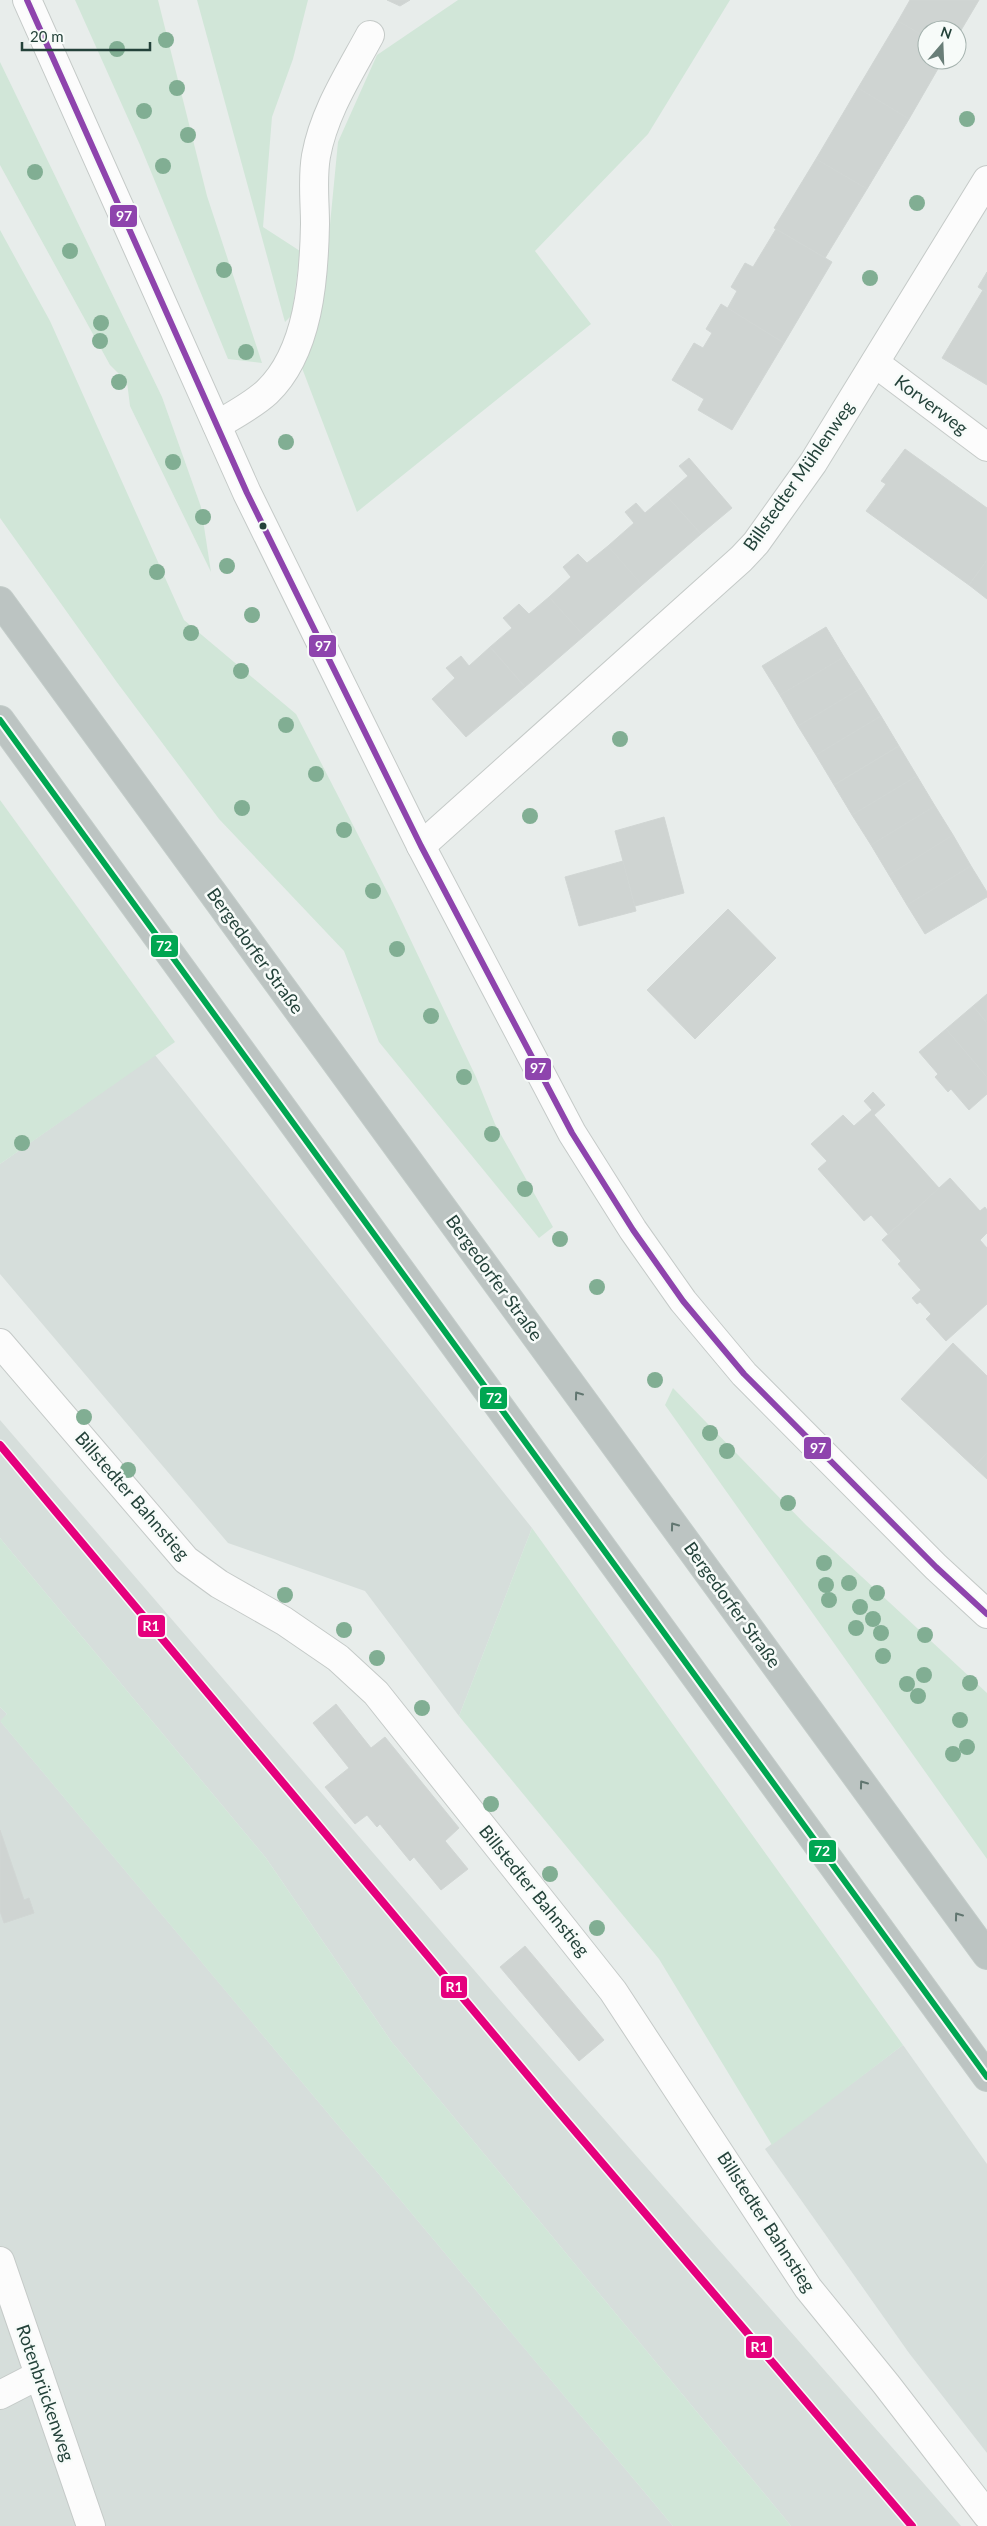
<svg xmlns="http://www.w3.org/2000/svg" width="987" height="2526" font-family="Lato,sans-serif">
	<rect width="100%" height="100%" fill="#e8edeb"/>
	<!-- built -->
	<g fill="#d6dedb">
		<path d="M155 1055 532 1528 459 1716 365 1591 228 1543 0 1274V1164Z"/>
		<path d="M0 1420 512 2014 961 2526H791L391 2041 266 1858 0 1538Z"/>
		<path d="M0 1707 7 1714 1 1722 673 2526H0Z"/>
		<path d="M903 2045 987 2164V2453L909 2353 765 2149Z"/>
	</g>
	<!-- green -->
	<g fill="#d1e6d8">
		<path d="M75 0H158L207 196 262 363 228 359 140 145Z"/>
		<path d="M197 0H308L293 59 272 117 263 227 300 251 292 315 285 322Z"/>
		<path d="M458 0H730L648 134 535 251 591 324 357 512 302 368 316 327 325 276 338 142 377 55Z"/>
		<path d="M0 62 162 397 201 507 211 572 130 406 127 382 110 365 0 165Z"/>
		<path d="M0 230 50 321 184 620 296 714 393 903 476 1077 495 1124 553 1227 539 1238 379 1042 344 951 219 819 116 681 0 518Z"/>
		<path d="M0 800 175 1042 0 1164Z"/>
		<path d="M673 1388 806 1525 987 1693V1859L665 1405Z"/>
		<path d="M532 1528 903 2045 772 2145 659 1959 459 1716Z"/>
		<path d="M0 1538 266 1858 391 2041 791 2526H673L0 1721 7 1714 0 1707Z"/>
	</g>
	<!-- building -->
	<g fill="#cfd4d2" stroke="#d1d6d4">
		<path d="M387 0H410L400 6Z"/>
		<path d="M910 0H979L957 37V30H927V38L898 21Z"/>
		<path d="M898 21 927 38V60H943L909 119 858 88Z"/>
		<path d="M858 88 909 119 867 189 816 159Z"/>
		<path d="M816 159 867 189 825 258 774 228Z"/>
		<path d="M776 229 832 262 784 343 727 309 737 291 731 287 745 263 753 267Z"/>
		<path d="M987 272V293L978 287Z"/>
		<path d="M983 290 987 293V385L942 358Z"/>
		<path d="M721 304 784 343 732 430 698 410 704 399 672 380 694 343 703 348 712 333 706 329Z"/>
		<path d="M905 449 987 508V560L969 585 866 511 886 484 881 481Z"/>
		<path d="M689 458 732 508 701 534 666 495 688 476 679 466Z"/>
		<path d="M666 495 701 534 642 585 608 546 634 523 625 512 636 503 645 513Z"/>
		<path d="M608 546 642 585 584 636 549 597 571 577 563 567 578 554 587 563Z"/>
		<path d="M987 560V599L969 585Z"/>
		<path d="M549 597 584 636 525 687 490 647 512 628 503 618 519 604 529 614Z"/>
		<path d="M826 627 844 657 780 695 762 666Z"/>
		<path d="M490 647 525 687 466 737 432 699 455 678 446 668 461 656 469 666Z"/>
		<path d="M844 657 863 687 798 726 780 695Z"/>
		<path d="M863 687 881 716 816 755 798 726Z"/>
		<path d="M881 716 899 746 834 785 816 755Z"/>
		<path d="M899 746 917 776 852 815 834 785Z"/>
		<path d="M917 776 935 806 871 845 852 815Z"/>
		<path d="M935 806 953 835 889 875 871 845Z"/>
		<path d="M664 817 684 893 635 906 615 831Z"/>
		<path d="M953 835 971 866 907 905 889 875Z"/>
		<path d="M623 861 636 911 579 926 565 877Z"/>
		<path d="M971 866 987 892V897L925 934 907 905Z"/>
		<path d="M728 909 776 958 695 1039 647 990Z"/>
		<path d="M987 994V1023L973 1006Z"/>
		<path d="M973 1006 987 1023V1077L946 1029Z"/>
		<path d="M946 1029 987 1077V1094L969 1110 951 1089 948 1092 935 1077 938 1074 919 1052Z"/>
		<path d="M873 1092 885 1105 874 1115 939 1188 888 1234 871 1215 864 1221 818 1169 827 1161 811 1144 843 1115 854 1126 872 1110 864 1101Z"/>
		<path d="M950 1178 980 1211 985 1207 987 1210V1233L980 1240 987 1248V1304L946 1341 926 1319 931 1314 920 1302 917 1304 912 1298 921 1290 898 1264 901 1261 882 1240Z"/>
		<path d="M953 1343 987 1376V1453L974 1467 901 1399Z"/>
		<path d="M987 1453V1479L974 1467Z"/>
		<path d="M336 1704 371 1748 385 1737 459 1828 445 1841 468 1869 441 1890 414 1857 410 1861 380 1824 377 1827 367 1815 355 1824 325 1787 349 1768 313 1723Z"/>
		<path d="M0 1830 24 1900 29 1898 34 1913 4 1923 0 1911Z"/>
		<path d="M525 1946 604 2040 579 2061 500 1967Z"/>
	</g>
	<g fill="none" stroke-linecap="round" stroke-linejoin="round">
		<!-- minor casing -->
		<g stroke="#c5cac8" stroke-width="30">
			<g id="minor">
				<path d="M27 0 247 493 421 846 572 1133 633 1230 683 1301 744 1374 936 1567 987 1614"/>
				<path d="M875 363 987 447"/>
				<path d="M217 425C234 415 253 405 267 392 309 352 314 278 315 224 315 201 312 179 316 156 324 112 349 74 370 35"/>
				<path d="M421 846 741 559 756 543 813 463 987 180"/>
				<path d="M0 1343 186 1560 219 1584 284 1621 338 1658 376 1693 613 1991 808 2288 886 2384 987 2515"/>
				<path d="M0 2261 91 2526"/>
				<path d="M0 2395 39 2375"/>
			</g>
		</g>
		<!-- highway casing -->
		<g stroke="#c3ccc9" stroke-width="30">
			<g id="highway">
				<path d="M0 601 987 1955"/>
				<path d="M0 720 987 2077"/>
			</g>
		</g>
		<!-- minor -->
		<use href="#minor" stroke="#fcfcfc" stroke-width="28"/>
		<!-- highway -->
		<use href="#highway" stroke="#bcc4c2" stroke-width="28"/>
		<!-- bus-1 casing -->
		<g stroke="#f7fbf9" stroke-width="10">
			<path id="bus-1" d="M27 0 247 493 421 846 572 1133 633 1230 683 1301 744 1374 936 1567 987 1614"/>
		</g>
		<!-- bus-2 casing -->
		<g stroke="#f7fbf9" stroke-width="10">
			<path id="bus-2" d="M0 720 987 2077"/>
		</g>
		<!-- bus-1 -->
		<use href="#bus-1" stroke="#8e44ad" stroke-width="6"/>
		<!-- bus-2 -->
		<use href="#bus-2" stroke="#00a651" stroke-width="6"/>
		<!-- rail-1 casing -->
		<g stroke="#f7fbf9" stroke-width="11">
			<path id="rail-1" d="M0 1445 551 2103 912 2526"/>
		</g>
		<!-- rail-1 -->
		<use href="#rail-1" stroke="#e5007d" stroke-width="8"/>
	</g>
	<!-- trees -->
	<g fill="#81ae93">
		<circle cx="166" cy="40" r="8"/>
		<circle cx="117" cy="49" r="8"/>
		<circle cx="177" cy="88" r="8"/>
		<circle cx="144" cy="111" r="8"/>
		<circle cx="967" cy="119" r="8"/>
		<circle cx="188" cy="135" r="8"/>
		<circle cx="163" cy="166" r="8"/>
		<circle cx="35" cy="172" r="8"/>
		<circle cx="917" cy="203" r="8"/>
		<circle cx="70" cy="251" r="8"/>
		<circle cx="224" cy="270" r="8"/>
		<circle cx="870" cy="278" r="8"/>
		<circle cx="101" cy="323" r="8"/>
		<circle cx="100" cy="341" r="8"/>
		<circle cx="246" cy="352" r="8"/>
		<circle cx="119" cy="382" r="8"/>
		<circle cx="286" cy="442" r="8"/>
		<circle cx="173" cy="462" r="8"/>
		<circle cx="203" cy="517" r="8"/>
		<circle cx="227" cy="566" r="8"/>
		<circle cx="157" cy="572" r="8"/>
		<circle cx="252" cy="615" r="8"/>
		<circle cx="191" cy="633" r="8"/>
		<circle cx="241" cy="671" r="8"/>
		<circle cx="286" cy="725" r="8"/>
		<circle cx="620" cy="739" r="8"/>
		<circle cx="316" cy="774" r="8"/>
		<circle cx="242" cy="808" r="8"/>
		<circle cx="530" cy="816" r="8"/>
		<circle cx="344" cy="830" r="8"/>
		<circle cx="373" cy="891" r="8"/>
		<circle cx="397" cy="949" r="8"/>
		<circle cx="431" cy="1016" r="8"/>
		<circle cx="464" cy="1077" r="8"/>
		<circle cx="492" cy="1134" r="8"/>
		<circle cx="22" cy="1143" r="8"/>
		<circle cx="525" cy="1189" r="8"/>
		<circle cx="560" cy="1239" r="8"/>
		<circle cx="597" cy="1287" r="8"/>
		<circle cx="655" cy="1380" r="8"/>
		<circle cx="84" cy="1417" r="8"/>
		<circle cx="710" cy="1433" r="8"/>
		<circle cx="727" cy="1451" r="8"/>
		<circle cx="128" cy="1470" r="8"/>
		<circle cx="788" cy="1503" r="8"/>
		<circle cx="824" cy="1563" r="8"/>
		<circle cx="849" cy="1583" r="8"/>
		<circle cx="826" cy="1585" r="8"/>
		<circle cx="877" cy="1593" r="8"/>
		<circle cx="285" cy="1595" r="8"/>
		<circle cx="829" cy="1600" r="8"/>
		<circle cx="860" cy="1607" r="8"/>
		<circle cx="873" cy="1619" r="8"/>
		<circle cx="856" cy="1628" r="8"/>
		<circle cx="344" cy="1630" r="8"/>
		<circle cx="881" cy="1633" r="8"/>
		<circle cx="925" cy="1635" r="8"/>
		<circle cx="883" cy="1656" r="8"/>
		<circle cx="377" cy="1658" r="8"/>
		<circle cx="924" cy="1675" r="8"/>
		<circle cx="970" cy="1683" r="8"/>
		<circle cx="907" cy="1684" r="8"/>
		<circle cx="918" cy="1696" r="8"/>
		<circle cx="422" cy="1708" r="8"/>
		<circle cx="960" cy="1720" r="8"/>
		<circle cx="967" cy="1747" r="8"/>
		<circle cx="953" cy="1754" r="8"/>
		<circle cx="491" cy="1804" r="8"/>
		<circle cx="550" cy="1874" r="8"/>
		<circle cx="597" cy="1928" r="8"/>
	</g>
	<!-- one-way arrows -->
	<defs><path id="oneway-chevron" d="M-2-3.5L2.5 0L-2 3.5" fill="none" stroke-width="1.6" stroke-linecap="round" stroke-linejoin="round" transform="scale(1.25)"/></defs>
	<g stroke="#617670">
		<use href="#oneway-chevron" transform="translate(578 1395) rotate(-126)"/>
		<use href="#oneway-chevron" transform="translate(674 1526) rotate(-126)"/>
		<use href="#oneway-chevron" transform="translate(863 1784) rotate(-126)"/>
		<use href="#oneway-chevron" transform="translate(958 1916) rotate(-126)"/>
	</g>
	<!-- markers -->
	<circle fill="#24423a" stroke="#f7fbf9" stroke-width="2" cx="263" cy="526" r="4.5"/>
	<g text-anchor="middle" stroke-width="5" stroke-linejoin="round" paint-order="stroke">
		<!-- street labels -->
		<g font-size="18" fill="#24423a" stroke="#f7fbf9">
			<text transform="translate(931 405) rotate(37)" y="6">Korverweg</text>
			<text transform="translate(799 476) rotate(-55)" y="6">Billstedter Mühlenweg</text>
			<text transform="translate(255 951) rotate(54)" y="6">Bergedorfer Straße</text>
			<text transform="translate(494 1278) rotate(54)" y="6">Bergedorfer Straße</text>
			<text transform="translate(132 1496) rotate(49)" y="6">Billstedter Bahnstieg</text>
			<text transform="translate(732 1605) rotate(54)" y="6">Bergedorfer Straße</text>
			<text transform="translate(534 1891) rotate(51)" y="6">Billstedter Bahnstieg</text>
			<text transform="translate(766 2222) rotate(57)" y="6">Billstedter Bahnstieg</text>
			<text transform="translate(45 2393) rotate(71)" y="6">Rotenbrückenweg</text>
		</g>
	</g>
	<g stroke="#f7fbf9" stroke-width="2">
		<rect x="109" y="204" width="29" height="24" rx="5" fill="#8e44ad"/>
		<rect x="308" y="634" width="29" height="24" rx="5" fill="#8e44ad"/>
		<rect x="150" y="934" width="29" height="24" rx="5" fill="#00a651"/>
		<rect x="524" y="1057" width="28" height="24" rx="5" fill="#8e44ad"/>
		<rect x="479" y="1386" width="29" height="24" rx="5" fill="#00a651"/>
		<rect x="803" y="1436" width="29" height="24" rx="5" fill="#8e44ad"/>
		<rect x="137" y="1614" width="29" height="24" rx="5" fill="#e5007d"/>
		<rect x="808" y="1839" width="29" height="24" rx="5" fill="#00a651"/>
		<rect x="440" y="1975" width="28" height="24" rx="5" fill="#e5007d"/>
		<rect x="745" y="2335" width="28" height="24" rx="5" fill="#e5007d"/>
	</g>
	<g font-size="14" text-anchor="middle" font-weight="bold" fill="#fff">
		<text x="124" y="221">97</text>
		<text x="323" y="651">97</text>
		<text x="164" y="951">72</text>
		<text x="538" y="1073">97</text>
		<text x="494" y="1403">72</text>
		<text x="818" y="1453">97</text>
		<text x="151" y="1631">R1</text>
		<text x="822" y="1856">72</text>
		<text x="454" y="1992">R1</text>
		<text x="759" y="2352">R1</text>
	</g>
	<!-- north arrow -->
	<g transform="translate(942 45) rotate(19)"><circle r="24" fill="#f7fbf9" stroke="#a3b1ad"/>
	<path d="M0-4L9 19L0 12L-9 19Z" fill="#697e78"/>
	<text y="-8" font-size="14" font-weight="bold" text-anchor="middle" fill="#24423a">N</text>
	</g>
	<!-- scale -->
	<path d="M22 42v8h128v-8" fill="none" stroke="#24423a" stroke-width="2.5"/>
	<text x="30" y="42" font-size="15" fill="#24423a" stroke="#f7fbf9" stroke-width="4" paint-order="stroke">20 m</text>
</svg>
